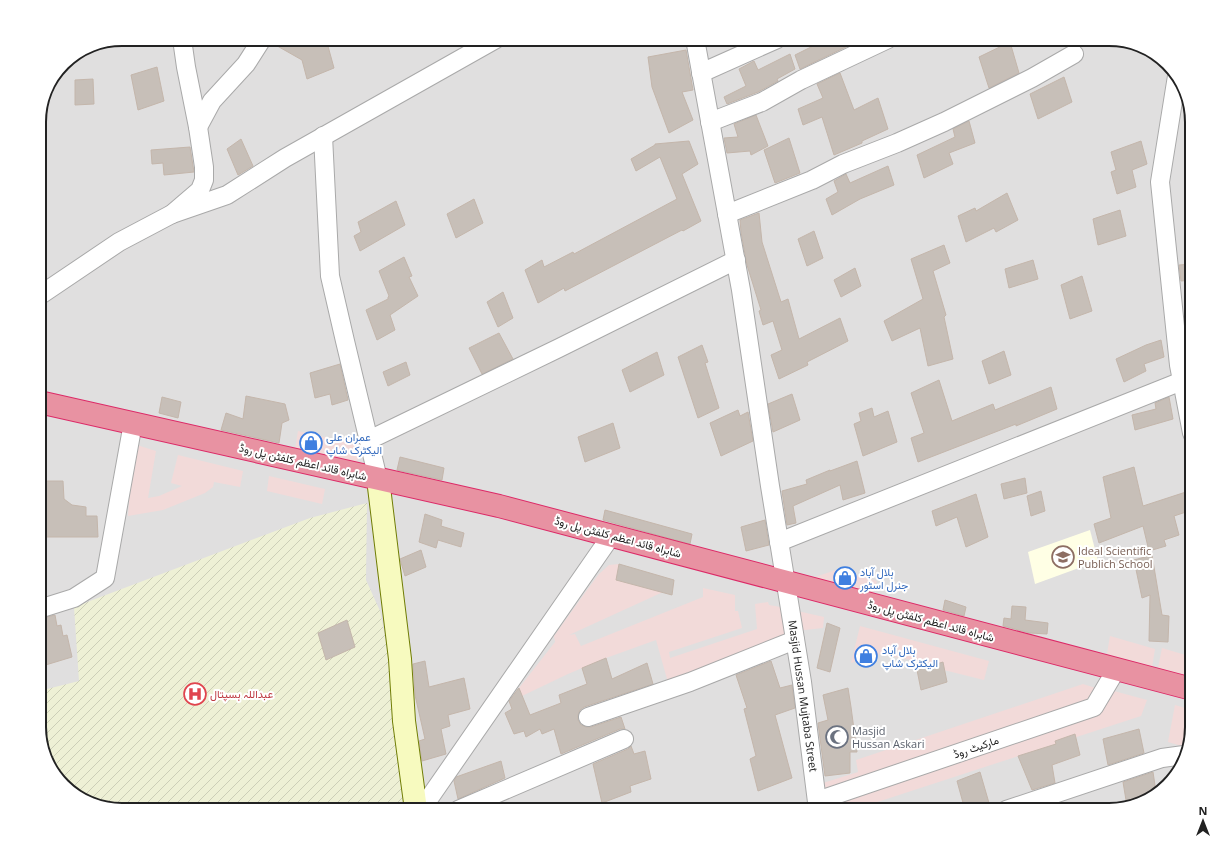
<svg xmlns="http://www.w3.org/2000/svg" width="1231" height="849" font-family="'Open Sans',Vazirmatn,sans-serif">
	<defs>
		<pattern id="farmland-furrows" width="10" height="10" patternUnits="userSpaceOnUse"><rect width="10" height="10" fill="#eef0d5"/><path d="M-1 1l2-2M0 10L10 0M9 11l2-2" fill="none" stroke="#ccceb7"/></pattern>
	</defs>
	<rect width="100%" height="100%" fill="#f2efe9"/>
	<!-- residential -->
	<path fill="#e0dfdf" d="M122 39H1109L1155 53 1181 81 1192 121V728L1178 773 1146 801 1110 810H122L76 796 50 768 39 732V117L45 90 63 63 90 45Z"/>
	<!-- commercial -->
	<g fill="#f2dad9">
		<path d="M298 431 360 445 357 463 295 449Z"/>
		<path d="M137 445 156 451 148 498 159 496 182 486 171 483 178 455 243 471 240 487 214 482 213 487 205 493 163 510 128 516 130 487Z"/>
		<path d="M269 476 325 489 322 504 267 491Z"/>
		<path d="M619 564 616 580 663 592 569 635 575 634 581 646 703 597V588L735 595V611H738L742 628 669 652 670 658 757 629 755 604 768 602 769 605 786 608 790 638 669 686 656 640 606 658 568 674 522 696 519 688 555 642 554 636 587 590 599 574 609 565Z"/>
		<path d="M836 570 877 581 872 596 809 579Z"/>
		<path d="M793 610 824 617 823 628 796 631Z"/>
		<path d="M860 626 989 661 984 680 944 670 943 662 931 665 927 663 880 654 851 663Z"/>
		<path d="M1110 636 1155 649 1152 667 1107 654Z"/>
		<path d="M1162 648 1192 657V679L1158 668Z"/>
		<path d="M1083 684 1099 689 1086 704 825 795 823 783 858 772 856 760Z"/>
		<path d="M1114 691 1147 700 1141 716 853 810H825L824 802Z"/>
		<path d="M1175 705 1192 710 1185 747 1168 742Z"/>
	</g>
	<!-- education -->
	<path fill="#ffffe5" d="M1090 530 1098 561 1035 584 1028 552Z"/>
	<!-- farmland -->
	<path fill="url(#farmland-furrows)" d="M367 503 366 580 380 611 395 686 406 810H122L76 796 50 768 39 732V691L79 681 74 607 310 518Z"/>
	<!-- building -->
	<g fill="#c7bfb8" stroke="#c4b6ab">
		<path d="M272 39H326L334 68 307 79 302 60 272 43Z"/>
		<path d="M834 39H846L848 46 800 69 795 55 811 47Z"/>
		<path d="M1010 42 1019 73 989 88 979 57Z"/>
		<path d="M686 50 693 90 682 92 693 120 669 133 652 87 648 57Z"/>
		<path d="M790 54 795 69 777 79 778 81 758 92 727 104 724 97 746 86 739 69 754 61 758 70Z"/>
		<path d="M157 67 164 101 138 110 131 75Z"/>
		<path d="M840 73 854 110 878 98 888 129 862 141V143L834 155 822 117 803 125 798 109 823 98 817 84Z"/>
		<path d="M1064 77 1072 102 1038 119 1030 94Z"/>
		<path d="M93 79 94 104 75 105V80Z"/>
		<path d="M756 115 768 146 751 155 750 151 727 153 724 138 738 137 734 124Z"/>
		<path d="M969 121 975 143 949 153 953 164 924 178 917 155 955 137 953 129Z"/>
		<path d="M789 138 800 173 775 183 764 150Z"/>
		<path d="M241 139 253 166 238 175 227 149Z"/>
		<path d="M689 141 698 164 682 174 701 221 683 231 682 230 565 291 564 288 538 303 525 270 542 260 544 267 573 252 574 254 677 199 660 157 636 171 631 159 655 145V144Z"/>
		<path d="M1141 141 1147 164 1132 170 1136 187 1117 194 1111 172 1116 170 1111 152Z"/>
		<path d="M190 147 194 172 164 175 163 163 152 164 151 150Z"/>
		<path d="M888 166 894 185 860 199 832 215 826 199 838 192 834 181 846 174 850 183Z"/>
		<path d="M1007 193 1018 220 996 232 994 228 966 242 958 216 975 208 976 211Z"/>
		<path d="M474 199 483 223 456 238 447 214Z"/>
		<path d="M396 201 405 225 360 251 354 236 361 232 358 222Z"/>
		<path d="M1120 210 1126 236 1098 245 1093 219Z"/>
		<path d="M759 213 762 242 781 302 788 299 799 339 840 318 848 341 807 362 808 365 779 379 771 355 782 350 773 321 763 325 759 311 761 310 747 265 741 232 740 220Z"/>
		<path d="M814 231 823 258 807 266 798 239Z"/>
		<path d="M944 245 950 263 933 271 946 315 944 317 953 359 928 366 920 328 892 341 884 321 923 299 911 259Z"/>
		<path d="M404 257 412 276 409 277 418 296 390 315 395 330 377 340 366 310 388 299V297L389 296 379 271Z"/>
		<path d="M1033 260 1038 279 1009 288 1005 269Z"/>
		<path d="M1192 264V280L1181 281 1179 265Z"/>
		<path d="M855 268 861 286 841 297 834 280Z"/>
		<path d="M1082 276 1092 311 1070 319 1061 285Z"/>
		<path d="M503 292 513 318 498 327 487 302Z"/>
		<path d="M499 333 513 359 482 374 469 348Z"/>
		<path d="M1161 340 1164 357 1144 364 1146 371 1124 382 1116 359 1146 345Z"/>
		<path d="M702 345 708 362 705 363 719 408 698 418 678 357Z"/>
		<path d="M1004 351 1011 375 989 384 982 361Z"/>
		<path d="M657 352 664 375 630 392 622 370Z"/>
		<path d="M406 362 410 375 388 386 383 372Z"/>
		<path d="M340 364 348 400 332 405 330 394 315 398 310 373Z"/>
		<path d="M939 380 952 421 993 404 995 410 1051 387 1057 409 1016 426V424L918 462 911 438 924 433 911 393Z"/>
		<path d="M792 394 800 420 773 432 768 404Z"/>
		<path d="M246 396 285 404 289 420 282 423 279 443 221 430 226 413 243 419Z"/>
		<path d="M162 397 181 402 178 418 159 413Z"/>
		<path d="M1169 397 1173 419 1135 430 1132 415 1156 409 1155 403Z"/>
		<path d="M872 408 874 417 888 411 897 442 863 456 854 424 861 421 859 413Z"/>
		<path d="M738 410 740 416 748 412 753 441 721 456 710 423Z"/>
		<path d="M613 423 620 448 585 462 578 437Z"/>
		<path d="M400 457 444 468 442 480 397 470Z"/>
		<path d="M857 461 865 493 843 500 840 485 793 506 796 523 787 525 782 491 807 484 806 480 830 470V471Z"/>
		<path d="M1134 467 1143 506 1192 490V510L1174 516 1179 535 1164 540 1166 546 1149 551 1143 526 1099 543 1094 524 1111 518 1103 477Z"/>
		<path d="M1025 478 1027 493 1004 499 1001 484Z"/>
		<path d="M39 481H63L64 499 72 505 86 507V516H97L98 537H39Z"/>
		<path d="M1041 491 1045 511 1031 516 1027 496Z"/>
		<path d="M976 494 988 537 966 547 957 517 936 526 932 511Z"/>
		<path d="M605 510 692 534 690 544 603 520Z"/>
		<path d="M425 514 442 520 441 526 464 533 461 547 438 540 436 548 419 542Z"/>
		<path d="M765 520 769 545 746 551 741 527Z"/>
		<path d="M421 550 426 567 405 576 400 559Z"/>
		<path d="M1152 555 1162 615 1169 616 1168 642 1149 641 1150 595 1142 598 1134 560Z"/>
		<path d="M619 564 674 580 672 595 616 580Z"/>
		<path d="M945 600 966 607 964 616 943 610Z"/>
		<path d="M1012 606 1026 607 1025 620 1048 623 1047 634 1030 633 1003 626 1004 618 1011 619Z"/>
		<path d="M55 615 57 626 61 625 63 636 67 635 72 657 39 667V619Z"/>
		<path d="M347 620 355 647 326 660 318 633Z"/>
		<path d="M827 623 840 628 830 672 817 668Z"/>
		<path d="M606 658 612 679 647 663 653 684 584 707 580 710 578 715V720L581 725 586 727H591L621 717 625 729H620L561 754 554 729 542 734 540 729 526 737 524 731 514 734 505 713 512 709 509 701 518 689 519 688 530 715 561 703 559 695 587 684 582 668Z"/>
		<path d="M425 661 429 687 464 678 470 709 448 715 450 726 441 729 446 754 422 761 419 741 425 739 415 695 413 664Z"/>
		<path d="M771 661 780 688 792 685 795 708 775 715 792 778 758 791 750 759 756 756 744 709 747 708 736 675Z"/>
		<path d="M943 662 947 682 921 690 917 670Z"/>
		<path d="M848 688 851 707 857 752H850V773L825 776 818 723 828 720 823 695Z"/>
		<path d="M1139 729 1144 753 1108 765 1103 739Z"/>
		<path d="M1075 734 1080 755 1052 765 1055 783 1032 790 1018 756 1056 744 1055 741Z"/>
		<path d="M631 746 634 754 645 751 651 779 630 786 631 792 602 803 593 764 628 749Z"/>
		<path d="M501 761 505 778 458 799 454 781 456 777Z"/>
		<path d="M980 772 989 803 971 810H965L957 781Z"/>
		<path d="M1153 772 1156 792 1146 795 1147 801H1146L1127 806 1123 782Z"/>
	</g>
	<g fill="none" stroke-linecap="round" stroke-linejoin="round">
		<!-- street casing -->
		<g stroke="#a9a9a9" stroke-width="20">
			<g id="street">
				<path d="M695 39 741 290 770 486 802 682 818 810"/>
				<path d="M701 73 777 39"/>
				<path d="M1177 76 1160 182 1179 365 1192 433"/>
				<path d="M710 122 762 102 801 80 888 39"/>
				<path d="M198 127 212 101 246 64 262 39"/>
				<path d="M323 136 330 276 345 341 378 479"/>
				<path d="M172 214 227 195 285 158 496 39"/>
				<path d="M727 214 812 180 843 164 897 143 944 122 1032 78 1074 54"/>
				<path d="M39 296 119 242 172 214 200 190 204 180V167L198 127 186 67 182 39"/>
				<path d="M369 440 559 348 736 260"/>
				<path d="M779 542 1182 381"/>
				<path d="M39 609 74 598 105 578 133 423"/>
				<path d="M588 717 690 682 795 640"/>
				<path d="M817 801 1094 707 1116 670"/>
				<path d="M421 810 611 536"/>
				<path d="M458 810 624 739"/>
				<path d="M1006 810 1162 758 1184 755"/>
			</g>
		</g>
		<!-- secondary casing -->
		<g stroke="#707d05" stroke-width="24">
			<path id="secondary" d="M378 479 400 659 404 721 416 810"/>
		</g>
		<!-- highway casing -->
		<g stroke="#dc2a67" stroke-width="24">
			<path id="highway" d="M39 402 499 506 1192 689"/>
		</g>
		<!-- street -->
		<use href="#street" stroke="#fff" stroke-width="18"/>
		<!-- secondary -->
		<use href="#secondary" stroke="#f7fabf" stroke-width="22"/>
		<!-- highway -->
		<use href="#highway" stroke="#e892a2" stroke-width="22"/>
	</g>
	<!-- icons -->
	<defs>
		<g id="shop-ring" transform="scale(1.15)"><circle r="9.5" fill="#fff" stroke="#3f7fe0" stroke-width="1.5"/><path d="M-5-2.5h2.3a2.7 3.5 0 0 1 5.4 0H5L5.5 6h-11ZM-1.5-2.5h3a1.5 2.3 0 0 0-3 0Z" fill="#3f7fe0"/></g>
		<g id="school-ring" transform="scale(1.15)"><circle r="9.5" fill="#fff" stroke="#8d6e63" stroke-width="1.5"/><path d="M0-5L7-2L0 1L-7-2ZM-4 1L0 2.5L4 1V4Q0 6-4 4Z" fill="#8d6e63"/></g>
		<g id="hospital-ring" transform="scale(1.15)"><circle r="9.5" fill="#fff" stroke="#e0444e" stroke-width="1.5"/><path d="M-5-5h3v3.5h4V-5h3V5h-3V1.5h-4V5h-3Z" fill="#e0444e"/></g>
		<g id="mosque-ring" transform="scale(1.15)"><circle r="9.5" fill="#fff" stroke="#6b7280" stroke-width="1.5"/><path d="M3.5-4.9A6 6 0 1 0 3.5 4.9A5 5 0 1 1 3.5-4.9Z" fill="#6b7280"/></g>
	</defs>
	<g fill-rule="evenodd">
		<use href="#shop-ring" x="311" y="443"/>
		<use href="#school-ring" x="1063" y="557"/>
		<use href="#shop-ring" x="845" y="578"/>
		<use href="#shop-ring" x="866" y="656"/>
		<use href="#hospital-ring" x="195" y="694"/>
		<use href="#mosque-ring" x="837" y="737"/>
	</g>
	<g text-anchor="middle" stroke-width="4" stroke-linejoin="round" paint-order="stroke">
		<!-- shop labels -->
		<g font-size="11" fill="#366cbe" stroke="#fff" text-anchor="start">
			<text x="326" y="441">عمران علی<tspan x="326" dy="13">الیکٹرک شاپ</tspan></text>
			<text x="860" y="576">ہلال آباد<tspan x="860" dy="13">جنرل اسٹور</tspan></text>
			<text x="882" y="654">ہلال آباد<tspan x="882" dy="13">الیکٹرک شاپ</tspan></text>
		</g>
		<!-- street labels -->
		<g font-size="11" fill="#222" stroke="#fff">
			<text transform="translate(303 462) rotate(13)" y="4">شاہراہ قائد اعظم کلفٹن پل روڈ</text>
			<text transform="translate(618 537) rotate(15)" y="4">شاہراہ قائد اعظم کلفٹن پل روڈ</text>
			<text transform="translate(931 621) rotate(15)" y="4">شاہراہ قائد اعظم کلفٹن پل روڈ</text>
			<text transform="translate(803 696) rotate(82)" y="4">Masjid Hussan Mujtaba Street</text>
			<text transform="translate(976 747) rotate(-19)" y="4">مارکیٹ روڈ</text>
		</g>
		<!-- education labels -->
		<g font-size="11" fill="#785e54" stroke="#fff" text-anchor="start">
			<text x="1078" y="555">Ideal Scientific<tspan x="1078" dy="13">Publich School</tspan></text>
		</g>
		<!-- health labels -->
		<g font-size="11" fill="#be3a42" stroke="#fff" text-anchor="start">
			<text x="210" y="698">عبداللہ ہسپتال</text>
		</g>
		<!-- worship labels -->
		<g font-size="11" fill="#5b616d" stroke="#fff" text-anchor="start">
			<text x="852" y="735">Masjid<tspan x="852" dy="13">Hussan Askari</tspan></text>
		</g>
	</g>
	<!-- crop -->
	<path d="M0 0H1231V849H0ZM122 46H1109A76 76 0 0 1 1185 122V727A76 76 0 0 1 1109 803H122A76 76 0 0 1 46 727V122A76 76 0 0 1 122 46Z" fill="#fff" fill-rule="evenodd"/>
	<path fill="none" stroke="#222" stroke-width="2" d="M122 46H1109A76 76 0 0 1 1185 122V727A76 76 0 0 1 1109 803H122A76 76 0 0 1 46 727V122A76 76 0 0 1 122 46Z"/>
	<!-- north arrow -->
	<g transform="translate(1203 821)" stroke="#ffffff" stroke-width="3" paint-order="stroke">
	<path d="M0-3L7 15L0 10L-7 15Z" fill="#222222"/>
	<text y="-6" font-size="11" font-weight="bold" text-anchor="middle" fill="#222222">N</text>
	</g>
</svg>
